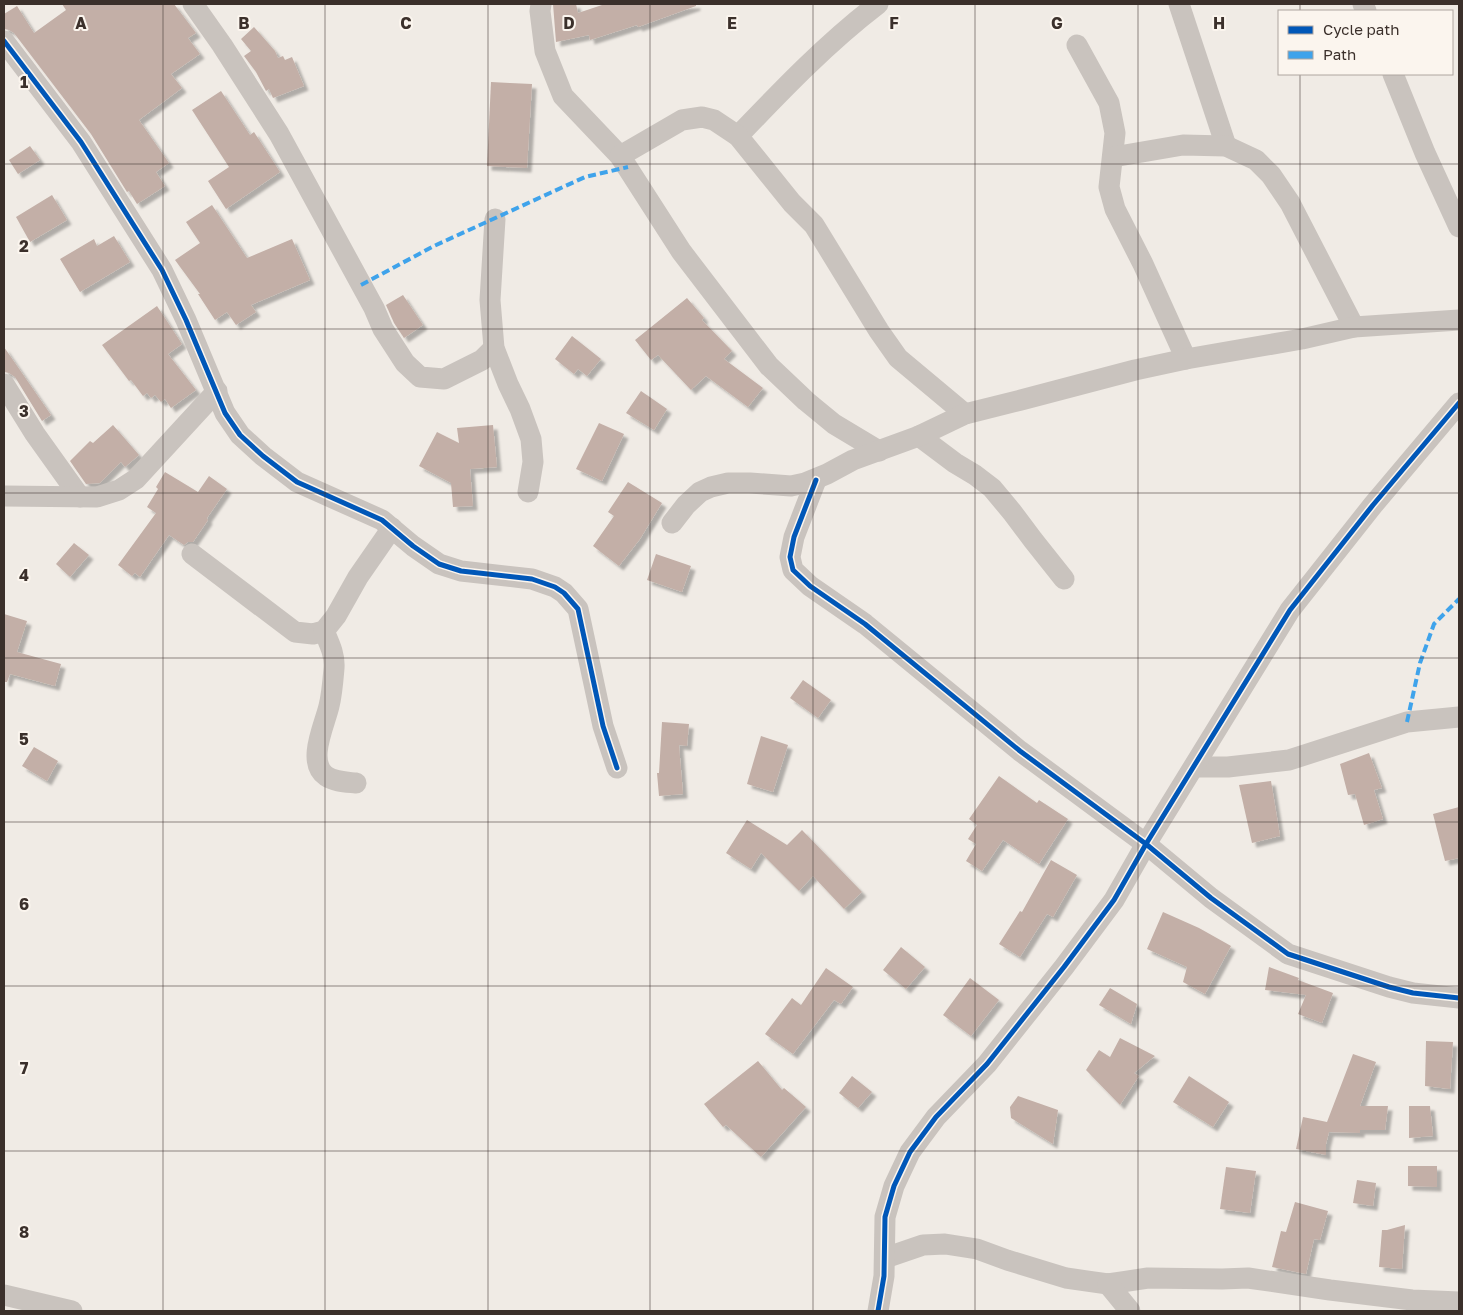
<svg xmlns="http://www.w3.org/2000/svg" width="1463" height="1315" font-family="'Golos Text',sans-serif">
	<defs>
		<filter id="shadow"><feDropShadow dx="4.5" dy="4.5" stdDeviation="1" flood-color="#0004"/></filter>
	</defs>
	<rect width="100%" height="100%" fill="#f0ebe5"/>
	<!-- building -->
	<g fill="#c3afa7" filter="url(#shadow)">
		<path d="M62 4H174L196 33 188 38 200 54 171 74 182 88 139 120 169 163 156 172 165 186 137 204 129 191 127 192 91 134 14 33 9 30 4 29V14L17 6 34 33 66 10Z"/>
		<path d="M553 4H576L578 13 605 4H696V6L638 27 637 25 590 40 589 35 556 42Z"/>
		<path d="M254 27 275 51 278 58 283 56 285 60 292 57 304 86 273 98 269 89 266 91 256 72 244 56 251 51 241 39Z"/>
		<path d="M491 82 532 84 527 168 487 166Z"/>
		<path d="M221 91 250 135 254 132 280 172 226 209 208 181 229 167 192 110Z"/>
		<path d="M30 146 40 160 18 174 9 160Z"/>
		<path d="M52 195 67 220 30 242 16 217Z"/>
		<path d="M212 205 247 258 292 239 310 280 251 305 256 312 236 325 227 312 215 320 198 294H200L175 260 200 243 186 222Z"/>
		<path d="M114 236 130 262 80 292 60 259 94 239 97 246Z"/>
		<path d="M403 295 423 325 404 338 394 323 386 305Z"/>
		<path d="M687 298 704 318 702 320 732 351 724 359 763 388 748 407 706 376 691 390 658 355 651 360 635 340Z"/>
		<path d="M157 306 182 344 168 354 196 390 171 408 165 399 161 402 155 395 151 398 147 393 143 396 131 380 129 381 102 345Z"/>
		<path d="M572 336 601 359 587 376 578 369 574 374 555 359Z"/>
		<path d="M4 347 51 415 42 421 15 377 9 373 4 372Z"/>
		<path d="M641 391 667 409 654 430 626 413Z"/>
		<path d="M599 423 624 434 602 481 576 469Z"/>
		<path d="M113 425 139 455 125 467 121 462 100 483 86 484 70 461 90 441 93 443Z"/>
		<path d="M493 425 497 467 470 469 473 506 453 507 451 483 419 466 437 432 459 443 457 428Z"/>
		<path d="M165 472 198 492 209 476 227 489 207 518 208 520 193 542H188L184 545 169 535 140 577 135 573 132 576 118 565 156 513 147 507 158 489 156 487Z"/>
		<path d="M628 482 662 503 640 539 619 566 593 546 614 516 608 512Z"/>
		<path d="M74 543 89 555 70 577 56 564Z"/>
		<path d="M656 554 691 566 682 592 647 580Z"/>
		<path d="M4 614 27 621 17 652 61 664 55 686 10 674 7 682H4Z"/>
		<path d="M803 680 831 700 818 718 790 698Z"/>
		<path d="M662 722 689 724 687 746 679 745 683 794 659 796 657 773H659Z"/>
		<path d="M761 736 788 745 773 792 747 784Z"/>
		<path d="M34 747 58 761 47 781 22 766Z"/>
		<path d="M1369 753 1382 788 1374 790 1383 819 1364 825 1355 794 1348 795 1340 764Z"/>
		<path d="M999 776 1037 803 1039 800 1068 819 1039 864 1003 840 982 871 966 861 976 844 968 839 977 825 969 819Z"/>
		<path d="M1271 781 1280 836 1252 843 1239 785Z"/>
		<path d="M1459 807V858L1445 861 1433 814Z"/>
		<path d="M747 820 787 845 802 830 862 892 844 909 813 876 799 891 761 853 751 869 726 853Z"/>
		<path d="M1051 860 1077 875 1053 917 1047 914 1020 957 999 944 1020 911 1022 912Z"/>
		<path d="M1163 912 1199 928 1231 946 1205 994 1183 982 1187 967 1147 949Z"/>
		<path d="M901 947 925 967 906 989 883 970Z"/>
		<path d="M1269 967 1299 978 1298 980 1333 993 1322 1023 1298 1014 1306 995 1265 990Z"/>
		<path d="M826 968 853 987 841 1004 834 1000 793 1054 765 1034 792 998 801 1005Z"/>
		<path d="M970 978 999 1000 971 1036 943 1015Z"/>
		<path d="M1110 988 1137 1004 1131 1024 1099 1005Z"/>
		<path d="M1120 1038 1155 1056 1134 1073 1139 1076 1120 1105 1086 1070 1099 1050 1110 1057Z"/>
		<path d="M1426 1041 1453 1042 1450 1089 1425 1086Z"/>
		<path d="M1353 1054 1376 1062 1360 1106H1388L1385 1130H1360V1133L1329 1132 1326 1144V1155L1296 1149 1303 1117 1327 1122Z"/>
		<path d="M758 1061 782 1090 784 1088 806 1107 761 1157 726 1125 723 1127 704 1104Z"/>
		<path d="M852 1076 872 1092 858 1108 839 1093Z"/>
		<path d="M1189 1076 1229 1102 1213 1127 1173 1102Z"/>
		<path d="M1018 1096 1058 1110 1053 1144 1011 1118 1010 1107Z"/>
		<path d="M1409 1106H1430L1433 1136 1409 1138Z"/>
		<path d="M1408 1166H1437V1187L1408 1186Z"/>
		<path d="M1226 1167 1256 1171 1250 1213 1220 1209Z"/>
		<path d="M1357 1180 1376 1183 1373 1206 1353 1203Z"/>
		<path d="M1295 1202 1328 1211 1320 1240 1314 1239 1306 1274 1272 1267 1281 1231 1286 1232Z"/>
		<path d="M1405 1225 1402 1269 1379 1267 1382 1230H1387Z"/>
	</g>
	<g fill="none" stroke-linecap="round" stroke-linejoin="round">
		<!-- street -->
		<g stroke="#c9c3be" stroke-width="21">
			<path d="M193 4 222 45 279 134 374 308 383 329 405 363 420 377 444 379 482 360 494 348"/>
			<path d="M541 4 540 11 545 51 563 96 620 156 681 251 769 366 806 401 834 424 879 451"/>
			<path d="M1179 4 1226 146"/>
			<path d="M1363 4 1366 11"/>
			<path d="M4 41 81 142 162 270 186 320 225 413 240 435 263 456 297 482 382 520 413 546 439 564 461 571 532 579 555 587 564 593 578 609 603 726 617 768"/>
			<path d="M1077 45 1109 103 1115 133 1109 187 1115 209 1143 264 1186 359"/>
			<path d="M1393 74 1425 153 1459 227"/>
			<path d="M738 136C783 89 827 43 878 4"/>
			<path d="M620 156 682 120 702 117 714 120 738 136 792 203 814 225 879 331 898 358 965 414"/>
			<path d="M1113 157 1183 145 1226 146 1256 160 1271 175 1290 203 1354 327"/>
			<path d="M495 219 490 300 494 348 508 384 520 409 531 439 533 462 528 492"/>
			<path d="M4 384 35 434 80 497"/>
			<path d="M919 436 955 463 975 475 992 488 1012 512 1033 540 1064 579"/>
			<path d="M816 480 794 537 790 557 793 570 810 586 865 624 1020 751 1146 844 1211 898 1288 954 1389 987 1413 993 1459 998"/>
			<path d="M4 496 97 497 119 490 136 479 217 391"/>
			<path d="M672 523 686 505 700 492 711 487 728 483H750L791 486 805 483 827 474 853 460 919 436 965 414 1021 400 1135 370 1186 359 1302 339 1354 327 1459 320"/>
			<path d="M192 554 295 632 313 634 324 631 336 616 358 577 392 528"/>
			<path d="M324 631C329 643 335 654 334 668 333 680 332 694 329 706 325 724 306 762 326 776 335 782 346 782 356 783"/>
			<path d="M1194 767H1228L1289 760 1407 722 1459 717"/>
			<path d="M885 1258 923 1245 945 1244 977 1249 1007 1260 1066 1278 1108 1284 1148 1278 1222 1279 1248 1278 1330 1290 1412 1300 1459 1302"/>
			<path d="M1108 1284 1130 1311"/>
			<path d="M4 1295 72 1311"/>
			<path d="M878 1311 884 1276 885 1217 894 1186 910 1152 936 1117 987 1064 1064 967 1114 900 1146 844 1290 610 1373 505 1459 403"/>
		</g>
		<!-- quiet -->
		<g stroke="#3fa3eb" stroke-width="4" stroke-dasharray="8 4" stroke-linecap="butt">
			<path d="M361 285 434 246 585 177 628 167"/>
			<path d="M1407 722 1420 663 1434 624 1459 599"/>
		</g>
		<!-- cycleway casing -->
		<g stroke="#fbf5ee" stroke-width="8">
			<g id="cycleway">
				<path d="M4 41 81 142 162 270 186 320 225 413 240 435 263 456 297 482 382 520 413 546 439 564 461 571 532 579 555 587 564 593 578 609 603 726 617 768"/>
				<path d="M816 480 794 537 790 557 793 570 810 586 865 624 1020 751 1146 844 1211 898 1288 954 1389 987 1413 993 1459 998"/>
				<path d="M878 1311 884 1276 885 1217 894 1186 910 1152 936 1117 987 1064 1064 967 1114 900 1146 844 1290 610 1373 505 1459 403"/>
			</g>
		</g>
		<!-- cycleway -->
		<use href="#cycleway" stroke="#0057b8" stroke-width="5"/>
	</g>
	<!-- grid -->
	<path fill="none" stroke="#3b302b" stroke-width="1" stroke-opacity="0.55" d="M163 4V1311M325 4V1311M488 4V1311M650 4V1311M813 4V1311M975 4V1311M1138 4V1311M1300 4V11M1300 74V1311M4 164H1459M4 329H1459M4 493H1459M4 658H1459M4 822H1459M4 986H1459M4 1151H1459"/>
	<g font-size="16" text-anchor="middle" font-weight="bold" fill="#3b302b" stroke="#fbf5ee" stroke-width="4" stroke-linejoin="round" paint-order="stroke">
		<text x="81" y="29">A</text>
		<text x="244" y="29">B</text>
		<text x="406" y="29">C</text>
		<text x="569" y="29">D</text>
		<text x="732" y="29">E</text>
		<text x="894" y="29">F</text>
		<text x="1057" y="29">G</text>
		<text x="1219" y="29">H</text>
		<text x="24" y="88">1</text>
		<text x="24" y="252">2</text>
		<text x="24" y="417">3</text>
		<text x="24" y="581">4</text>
		<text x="24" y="745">5</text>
		<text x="24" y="910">6</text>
		<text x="24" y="1074">7</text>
		<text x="24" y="1238">8</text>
	</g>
	<!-- border -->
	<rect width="1463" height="1315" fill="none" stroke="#3b302b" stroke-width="10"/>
	<!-- legend -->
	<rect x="1278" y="10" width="175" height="65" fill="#fbf5ee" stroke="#aea6a0"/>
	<rect x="1288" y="26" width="25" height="8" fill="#0057b8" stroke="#aea6a0"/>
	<text x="1323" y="35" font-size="15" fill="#3b302b">Cycle path</text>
	<rect x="1288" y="51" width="25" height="8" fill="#3fa3eb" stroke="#aea6a0"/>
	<text x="1323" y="60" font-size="15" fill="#3b302b">Path</text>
</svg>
